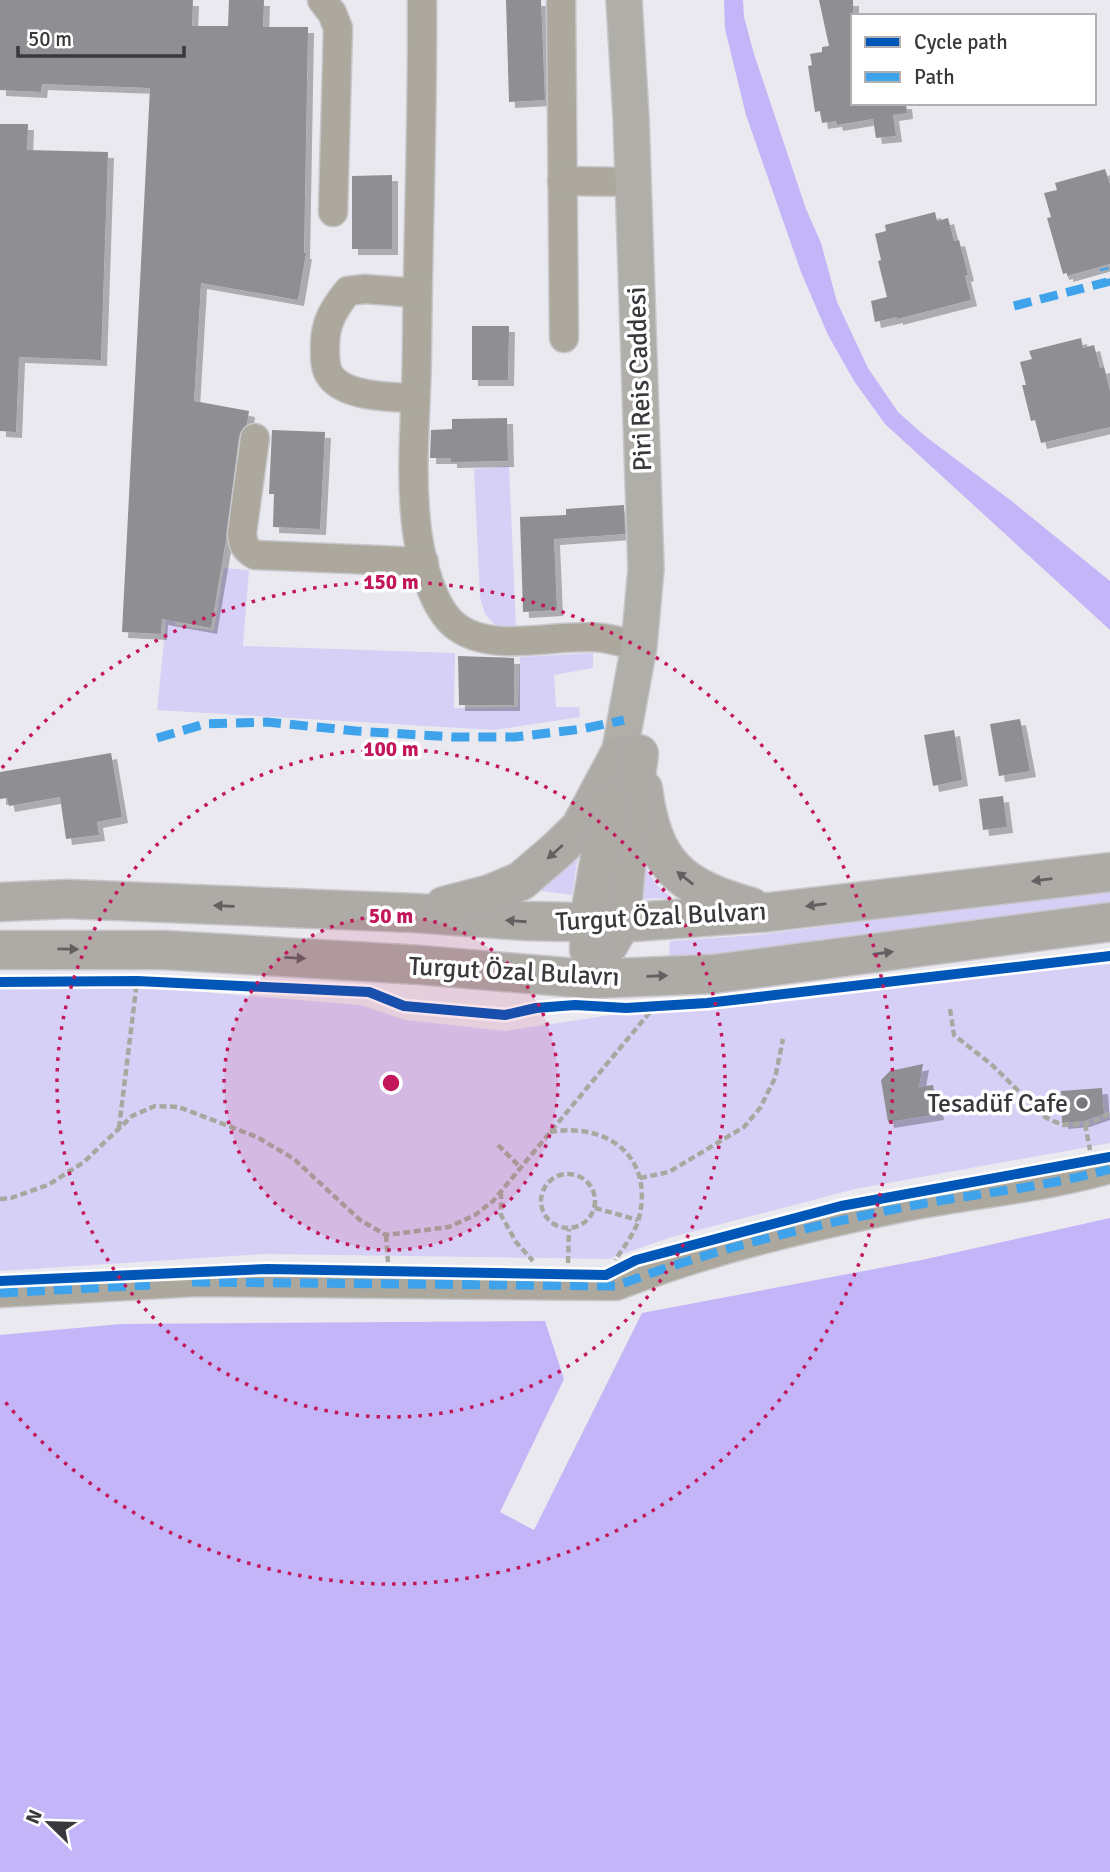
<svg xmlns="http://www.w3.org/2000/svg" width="1110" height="1872" font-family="Signika,sans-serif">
	<defs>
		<filter id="shadow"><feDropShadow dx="6" dy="6" stdDeviation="0" flood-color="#0004"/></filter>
	</defs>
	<rect width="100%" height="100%" fill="#eae9ef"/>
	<!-- green -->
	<g fill="#d7d0f6">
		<path d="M509 466 516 628 496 626 485 614 480 598 474 469Z"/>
		<path d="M224 568 249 570 243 646 455 653 454 708 518 707 520 657 593 653V668L554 675 556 707H579L580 717 494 730 157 710 170 583 180 585 175 625 214 631Z"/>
		<path d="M579 850 572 895 535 890Z"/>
		<path d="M638 855 657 885 672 898 632 899Z"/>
		<path d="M1110 890V907L669 959 670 941 756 935Z"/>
		<path d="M1110 964V1143L855 1189 672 1237 608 1259 264 1254 0 1271V988L106 984 360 1005 406 1020 505 1031 624 1013Z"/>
	</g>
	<!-- water -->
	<g fill="#c3b5f7">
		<path d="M724 0H743L744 17 754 54 806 209 821 243 837 302 868 368 898 412 925 436 1009 499 1110 581V630L885 424 854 381 828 335 801 272 746 115 725 29Z"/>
		<path d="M1110 1218V1872H0V1335L121 1324 545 1321 564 1379 500 1512 534 1530 642 1313 922 1260Z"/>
	</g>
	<!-- building -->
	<g fill="#8f8e93" filter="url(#shadow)">
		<path d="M0 0H193L192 26H228L229 0H264L263 27H308L304 253H306L298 300 201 283 194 401 249 411 247 424 239 436 226 540 211 628 162 619 161 634 122 632 150 88 42 84 41 92 0 90Z"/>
		<path d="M506 0H541L545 100 509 102Z"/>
		<path d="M819 0H853V103H906L907 113 893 115 896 136 876 138 873 119 837 125 836 121 822 123 820 111 815 112 808 66 812 65 810 54 822 52V47L829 46Z"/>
		<path d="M0 124H28L27 150 108 152 101 360 19 357 16 432 0 431Z"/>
		<path d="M1105 169 1110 184V264L1067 276V273L1063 274 1047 218 1051 217 1044 193 1057 190 1055 183Z"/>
		<path d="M392 175V249H352V176Z"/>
		<path d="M935 212 937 221 948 218 954 241 959 240 968 275 965 276 971 300 897 319V317L875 322 871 301 887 297 878 261 881 260 875 234 886 231 885 225Z"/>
		<path d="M472 326H509L508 380H472Z"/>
		<path d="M1081 338 1083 348 1094 345 1100 368 1104 367 1110 391V427L1041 443 1035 420 1031 421 1022 385H1026L1020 362 1032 359 1029 351Z"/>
		<path d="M507 418 508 461 451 462V458H430L431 430 452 429V419Z"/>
		<path d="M272 430 325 432 320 529 273 527 274 494H269Z"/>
		<path d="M624 505 625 534 554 539 557 610 523 612 520 517 566 515V509Z"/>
		<path d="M458 656 514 658V705H459Z"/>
		<path d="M1020 719 1030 771 999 776 990 724Z"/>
		<path d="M954 730 962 780 933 786 924 735Z"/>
		<path d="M111 753 122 817 97 822 99 835 66 839 60 797 9 806 7 798 0 799V772Z"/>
		<path d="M1003 796 1007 827 983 830 979 799Z"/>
		<path d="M923 1064 919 1087 933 1085 938 1114 888 1122 881 1080 890 1071Z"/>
		<path d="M1102 1088 1104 1114 1084 1121 1062 1123 1061 1091Z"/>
	</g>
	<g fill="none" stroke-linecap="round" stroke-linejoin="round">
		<!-- minor casing -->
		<g stroke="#c7c6ca" stroke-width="31">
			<g id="minor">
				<path d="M322 0 332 13 338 28 333 212"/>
				<path d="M422 0C423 115 418 230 417 345 417 408 409 468 417 531 421 560 432 609 457 627 495 655 559 632 603 638 615 640 627 643 639 646"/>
				<path d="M561 0 564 338"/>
				<path d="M562 181 633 182"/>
				<path d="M415 398C392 397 346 397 331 377 324 369 325 355 325 345 325 323 334 308 348 291L365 289 417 293"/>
				<path d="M255 438 242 533C243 545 245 549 255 555L424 562"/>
				<path d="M0 1293 196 1282 616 1286C712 1249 815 1225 915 1205 980 1193 1047 1187 1110 1169"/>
			</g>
		</g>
		<!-- major casing -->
		<g stroke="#c7c6ca" stroke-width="38">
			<path id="major" d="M619 755 639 646 646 569 631 117 624 0"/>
		</g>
		<!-- highway casing -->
		<g stroke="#c7c6ca" stroke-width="41">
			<g id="highway">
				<path d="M643 789C653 865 680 887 751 907"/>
				<path d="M0 902 67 899 415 913 526 921 621 923 770 912 1110 872"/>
				<path d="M444 906 490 894 521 881 556 851 580 828 619 755"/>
				<path d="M609 944 621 923 629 829 639 754"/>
				<path d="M0 950H164L420 965 589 979 713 974 1110 922"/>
				<path d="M589 950 592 903 609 806"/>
			</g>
		</g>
		<!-- path -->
		<g stroke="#a9a8a0" stroke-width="4.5" stroke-dasharray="7 3.5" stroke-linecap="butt">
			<path d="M950 1009 954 1035 992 1065 1045 1117 1053 1121 1063 1125 1085 1124 1102 1118 1110 1112"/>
			<path d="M1085 1124 1090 1150"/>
			<path d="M119 1128 137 981"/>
			<path d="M550 1132C608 1122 654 1157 639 1218 635 1233 624 1247 615 1260"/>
			<path d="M498 1145 521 1168"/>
			<circle cx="568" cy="1201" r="27"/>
			<path d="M640 1178 669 1172 744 1127 760 1108 775 1078 783 1039"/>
			<path d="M501 1192V1215L516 1242 533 1261"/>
			<path d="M0 1199 11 1198 48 1185 84 1162 132 1116 155 1106 179 1107 257 1137 294 1159 360 1220 386 1235 449 1227 475 1215 493 1201 655 1006"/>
			<path d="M595 1208 638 1220"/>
			<path d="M386 1235 388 1262"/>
			<path d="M568 1263 569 1229"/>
		</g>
		<!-- minor -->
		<use href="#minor" stroke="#aca89d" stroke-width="28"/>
		<!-- major -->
		<use href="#major" stroke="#b0aea8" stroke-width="35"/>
		<!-- highway -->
		<use href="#highway" stroke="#aeaba7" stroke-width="38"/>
		<!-- quiet -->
		<g stroke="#3fa3ec" stroke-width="9" stroke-dasharray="18 9" stroke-linecap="butt">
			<path d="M1014 306 1107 282 1104 268"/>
			<path d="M157 738 205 724 267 722 356 731 453 737H515L582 729 624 720"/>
			<path d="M192 1282 616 1286C712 1249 815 1225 915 1205 980 1193 1047 1187 1110 1169"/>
			<path d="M0 1293 150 1285"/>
		</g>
		<!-- cycleway casing -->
		<g stroke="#fff" stroke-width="15">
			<g id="cycleway">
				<path d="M0 982 137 981 369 992 404 1006 505 1015 536 1008 575 1005 626 1008 707 1003 1110 956"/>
				<path d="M0 1281 267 1269 606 1275 636 1260 841 1206 1110 1157"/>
			</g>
		</g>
		<!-- cycleway -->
		<use href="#cycleway" stroke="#0057b8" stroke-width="10"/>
	</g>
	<!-- one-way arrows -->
	<defs><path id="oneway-solid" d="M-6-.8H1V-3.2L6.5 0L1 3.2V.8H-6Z" transform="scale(1.75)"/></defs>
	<g fill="#626061">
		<use href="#oneway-solid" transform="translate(555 852) rotate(138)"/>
		<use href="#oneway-solid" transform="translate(685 878) rotate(-142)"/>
		<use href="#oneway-solid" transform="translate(1042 880) rotate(173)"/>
		<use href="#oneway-solid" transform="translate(816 905) rotate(172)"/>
		<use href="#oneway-solid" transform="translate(224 906) rotate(-178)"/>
		<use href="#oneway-solid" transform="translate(516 921) rotate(-176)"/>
		<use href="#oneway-solid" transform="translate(68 949) rotate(1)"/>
		<use href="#oneway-solid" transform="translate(883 953) rotate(-8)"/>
		<use href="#oneway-solid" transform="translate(295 958) rotate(3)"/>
		<use href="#oneway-solid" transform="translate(657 976) rotate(-2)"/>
	</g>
	<!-- distance rings -->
	<circle cx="391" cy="1083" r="167" fill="#c2185b" fill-opacity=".12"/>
	<g fill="none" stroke="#c2185b" stroke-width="3.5" stroke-dasharray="3.5 7">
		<circle cx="391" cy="1083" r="167"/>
		<circle cx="391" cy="1083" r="334"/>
		<path d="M2 768A501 501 0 1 1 2 1398"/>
	</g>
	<!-- markers -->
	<circle fill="#77767b" stroke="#fff" stroke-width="2.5" cx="1082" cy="1103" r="7"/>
	<g text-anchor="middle" stroke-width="7" stroke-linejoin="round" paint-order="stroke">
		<!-- street labels -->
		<g font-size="26" fill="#39383c" stroke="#fff">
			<text transform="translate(639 379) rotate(-92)" y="9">Piri Reis Caddesi</text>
			<text transform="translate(661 916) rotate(-3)" y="9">Turgut Özal Bulvarı</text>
			<text transform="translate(514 971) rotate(3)" y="9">Turgut Özal Bulavrı</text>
		</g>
		<!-- poi labels -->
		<g font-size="26" fill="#39383c" stroke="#fff" text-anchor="end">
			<text x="1068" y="1112">Tesadüf Cafe</text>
		</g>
	</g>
	<circle cx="391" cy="1083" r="10" fill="#c2185b" stroke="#fff" stroke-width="3.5"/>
	<g font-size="21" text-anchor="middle" font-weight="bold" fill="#c2185b" stroke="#fff" stroke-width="7" stroke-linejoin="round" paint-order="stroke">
		<text x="391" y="589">150 m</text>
		<text x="391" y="756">100 m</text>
		<text x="391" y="923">50 m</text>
	</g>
	<!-- legend -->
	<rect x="851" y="14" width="245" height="91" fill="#ffffff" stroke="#b0afb1" stroke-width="2"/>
	<rect x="865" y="37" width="35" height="10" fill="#0057b8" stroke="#b0afb1" stroke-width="2"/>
	<text x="914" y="49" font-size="21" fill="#39383c">Cycle path</text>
	<rect x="865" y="72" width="35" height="10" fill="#3fa3ec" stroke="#b0afb1" stroke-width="2"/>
	<text x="914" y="84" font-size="21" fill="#39383c">Path</text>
	<!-- north arrow -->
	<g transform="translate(49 1823) rotate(293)" stroke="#ffffff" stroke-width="5" paint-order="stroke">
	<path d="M0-5L12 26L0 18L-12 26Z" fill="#39383c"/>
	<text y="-10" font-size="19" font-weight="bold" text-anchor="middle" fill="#39383c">N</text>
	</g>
	<!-- scale -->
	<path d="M18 46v10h166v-10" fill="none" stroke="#39383c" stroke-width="3.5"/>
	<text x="28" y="46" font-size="21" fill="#39383c" stroke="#ffffff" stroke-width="5" paint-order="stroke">50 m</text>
</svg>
